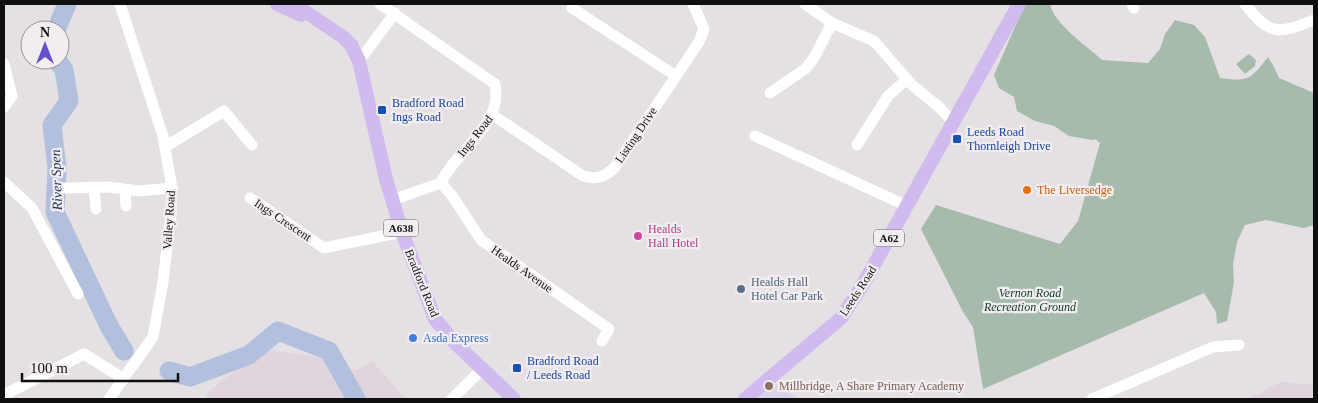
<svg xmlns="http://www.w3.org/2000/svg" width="1318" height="403" font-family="Georgia,serif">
	<rect width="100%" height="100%" fill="#e4e0e4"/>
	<!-- built -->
	<g fill="#e0d5df">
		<path d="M261 349 328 359 356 371 372 361 406 399H210L205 395Z"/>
		<path d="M1281 382 1314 385V399H1247Z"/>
	</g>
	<!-- education -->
	<path fill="#d9d4ea" d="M768 380 800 399H745Z"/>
	<!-- green -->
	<g fill="#a7bbac">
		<path d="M1025 4H1050C1053 23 1087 46 1102 60L1148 63 1160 49 1165 34 1175 20 1194 25 1205 37 1220 78C1249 82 1251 79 1268 57L1273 65 1279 78 1314 93V225L1304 228 1266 220 1245 225 1237 242 1233 264 1234 282 1227 321 1217 324 1216 312 1204 293 983 389 973 327 963 312 921 229 936 205 1060 244 1078 221 1100 143 1095 139 1092 140 1069 136 1054 126 1035 121 1017 111 1014 97 999 88 994 75Z"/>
		<path d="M1249 54 1256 60 1255 66 1245 74 1236 64Z"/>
	</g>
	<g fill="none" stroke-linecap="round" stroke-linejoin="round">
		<!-- river -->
		<g stroke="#b2c0dd" stroke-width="19">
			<path d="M56 30 67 4"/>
			<path d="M57 60 64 70 69 101 52 125 57 168 55 212 109 326 124 351"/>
			<path d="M169 371 190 377 249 355 278 331 329 351 356 399"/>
		</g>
		<!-- minor -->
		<g stroke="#fff" stroke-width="11">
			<path d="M380 4 495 84C504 124 456 150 441 183L392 200"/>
			<path d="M805 4 832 23 874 41 912 85 939 107 954 123"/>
			<path d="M1132 4 1134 8"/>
			<path d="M1245 4C1269 35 1278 35 1314 20"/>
			<path d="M572 8 676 76"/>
			<path d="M359 61 395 13"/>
			<path d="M4 64 12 96 4 107"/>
			<path d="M770 93 805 69 814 58 832 23"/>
			<path d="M493 115 583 176C597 180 605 177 615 167L699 42 704 29 693 4"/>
			<path d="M755 136 907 206"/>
			<path d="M857 145 888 96 907 79"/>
			<path d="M165 147 224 111 252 145"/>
			<path d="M4 182 32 208 78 294"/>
			<path d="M441 183 453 197 481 240 609 329 602 341"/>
			<path d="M94 187 96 209"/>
			<path d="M65 188 109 187 138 191 172 188"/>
			<path d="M125 191 126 206"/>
			<path d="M250 198 324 248 402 232"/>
			<path d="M4 395 84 354 124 379"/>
			<path d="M109 399 153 337 163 282 171 213 172 188 163 136 120 4"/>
			<path d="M452 399 482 369"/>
			<path d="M1092 399 1213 347 1239 345"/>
		</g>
		<!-- major -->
		<g stroke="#d0bbef" stroke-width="14">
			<path d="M277 4 301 15"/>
			<path d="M294 4 343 37 351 45 359 61 386 179 402 232 435 319 456 344 514 399"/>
			<path d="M745 399 841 318 865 281 1019 4"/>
		</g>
	</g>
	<!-- markers -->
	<g fill="#1a4fb4" stroke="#f2edf1" stroke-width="2">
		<rect x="377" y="105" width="10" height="10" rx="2.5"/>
		<rect x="952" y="134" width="10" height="10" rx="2.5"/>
		<rect x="512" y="363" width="10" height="10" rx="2.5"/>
	</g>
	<circle fill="#e8710a" stroke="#f2edf1" stroke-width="2" cx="1027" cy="190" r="5"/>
	<circle fill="#d1479c" stroke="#f2edf1" stroke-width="2" cx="638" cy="236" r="5"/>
	<circle fill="#5c6f8a" stroke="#f2edf1" stroke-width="2" cx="741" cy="289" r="5"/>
	<circle fill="#3f7fe0" stroke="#f2edf1" stroke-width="2" cx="413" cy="338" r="5"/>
	<circle fill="#8d6e63" stroke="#f2edf1" stroke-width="2" cx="769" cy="386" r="5"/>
	<g text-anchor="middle" stroke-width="4.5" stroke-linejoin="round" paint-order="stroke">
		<!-- shield labels -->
		<g fill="#f2edf1" stroke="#545254" stroke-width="1">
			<rect x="383.5" y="219.5" width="35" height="17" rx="4"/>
			<rect x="874" y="229.5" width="30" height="17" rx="4"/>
		</g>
		<g font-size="11" font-weight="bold" fill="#100f10">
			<text x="401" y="232">A638</text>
			<text x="889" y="242">A62</text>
		</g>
		<!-- transit labels -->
		<g font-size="12" fill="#164399" stroke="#f2edf1" text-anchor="start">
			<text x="392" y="107">Bradford Road<tspan x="392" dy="14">Ings Road</tspan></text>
			<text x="967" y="136">Leeds Road<tspan x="967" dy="14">Thornleigh Drive</tspan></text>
			<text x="527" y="365">Bradford Road<tspan x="527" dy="14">/ Leeds Road</tspan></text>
		</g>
		<!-- street labels -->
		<g font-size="12" fill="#100f10" stroke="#f2edf1">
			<text transform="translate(636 135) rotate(-56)" y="4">Listing Drive</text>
			<text transform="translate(475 136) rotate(-52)" y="4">Ings Road</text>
			<text transform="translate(169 220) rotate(-86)" y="4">Valley Road</text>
			<text transform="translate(283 220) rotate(34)" y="4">Ings Crescent</text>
			<text transform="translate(522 269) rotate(35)" y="4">Healds Avenue</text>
			<text transform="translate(422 283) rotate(68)" y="4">Bradford Road</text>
			<text transform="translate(858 291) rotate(-57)" y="4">Leeds Road</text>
		</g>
		<!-- food labels -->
		<g font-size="12" fill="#c56008" stroke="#f2edf1" text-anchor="start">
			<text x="1037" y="194">The Liversedge</text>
		</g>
		<!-- hotel labels -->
		<g font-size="12" fill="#b23c85" stroke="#f2edf1" text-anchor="start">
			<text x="648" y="233">Healds<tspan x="648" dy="14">Hall Hotel</tspan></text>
		</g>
		<!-- service labels -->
		<g font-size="12" fill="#4e5e75" stroke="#f2edf1" text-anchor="start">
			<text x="751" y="286">Healds Hall<tspan x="751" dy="14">Hotel Car Park</tspan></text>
		</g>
		<!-- park labels -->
		<g font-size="12" font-style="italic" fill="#073c1f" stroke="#f2edf1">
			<text x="1030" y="297">Vernon Road<tspan x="1030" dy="14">Recreation Ground</tspan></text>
		</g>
		<!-- shop labels -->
		<g font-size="12" fill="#366cbe" stroke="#f2edf1" text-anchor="start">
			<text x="423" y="342">Asda Express</text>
		</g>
		<!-- education labels -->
		<g font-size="12" fill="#785e54" stroke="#f2edf1" text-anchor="start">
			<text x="779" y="390">Millbridge, A Share Primary Academy</text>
		</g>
		<!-- water labels -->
		<g font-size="14" font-style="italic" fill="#21335a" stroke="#f2edf1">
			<text transform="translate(56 180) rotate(-92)" y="5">River Spen</text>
		</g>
	</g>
	<!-- border -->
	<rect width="1318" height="403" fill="none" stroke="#100f10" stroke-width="10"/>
	<!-- north arrow -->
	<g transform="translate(45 45)"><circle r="24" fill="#f2edf1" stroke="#989497"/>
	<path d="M0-4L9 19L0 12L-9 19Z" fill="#6450c9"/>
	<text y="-8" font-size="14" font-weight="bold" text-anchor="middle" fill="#100f10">N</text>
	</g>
	<!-- scale -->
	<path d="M22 373v8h156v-8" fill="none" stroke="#100f10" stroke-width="2.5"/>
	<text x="30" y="373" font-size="15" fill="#100f10" stroke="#f2edf1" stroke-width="4" paint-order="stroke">100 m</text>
</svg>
